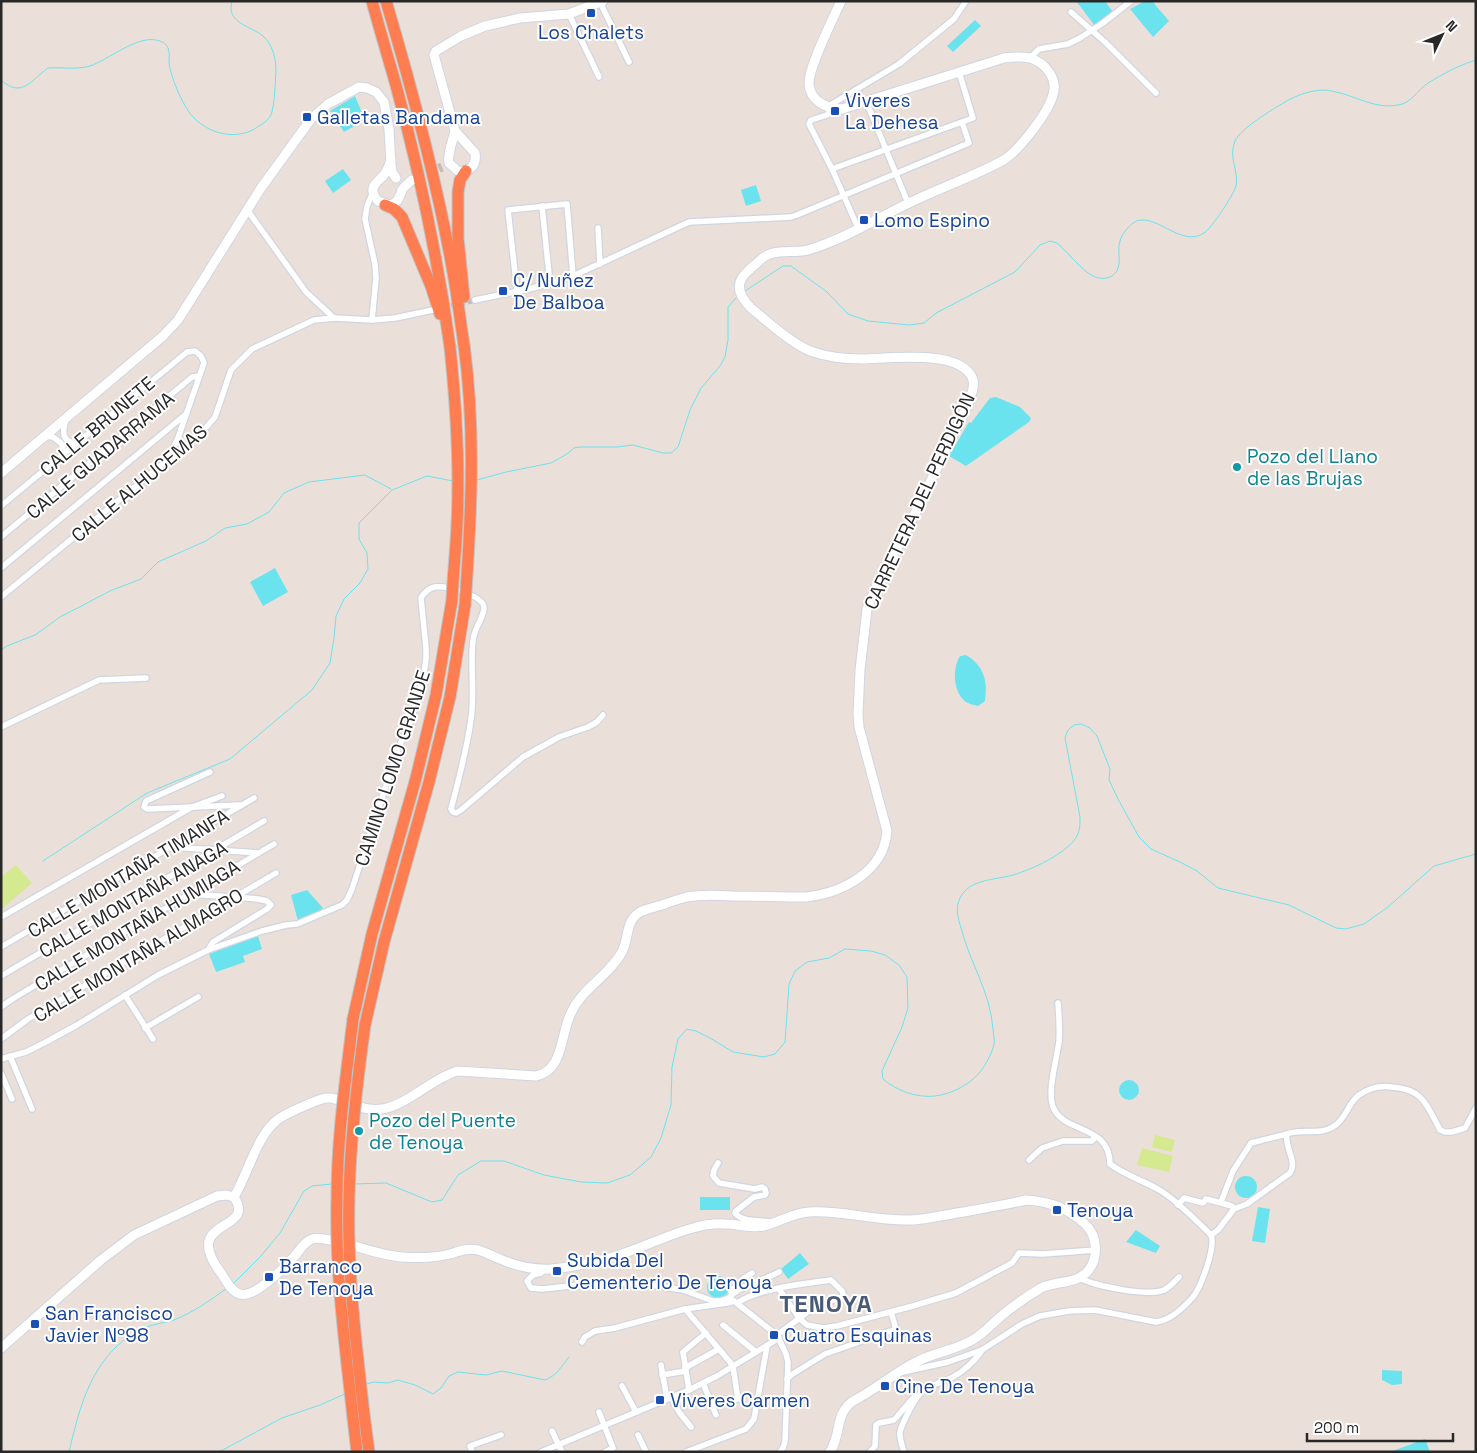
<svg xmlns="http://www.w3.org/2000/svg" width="1477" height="1453" font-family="'Space Grotesk',sans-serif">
	<rect width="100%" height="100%" fill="#ebe0d9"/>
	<!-- pitch -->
	<g fill="#d4e990">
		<path d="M16 865 32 883 3 908 1 906V877Z"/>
		<path d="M1155 1135 1175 1140 1172 1152 1152 1147Z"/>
		<path d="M1142 1148 1173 1156 1169 1172 1137 1165Z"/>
	</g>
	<!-- water -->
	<g fill="#6be3ee">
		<path d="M1076 1H1105L1113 12 1095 26Z"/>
		<path d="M1152 1 1169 21 1153 37 1130 9 1143 2Z"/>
		<path d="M975 20 981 26 953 52 947 46Z"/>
		<path d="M355 96 365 120 344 132 330 111Z"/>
		<path d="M343 169 351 180 333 193 325 181Z"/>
		<path d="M756 185 761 201 746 206 741 190Z"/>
		<path d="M996 397 1020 407 1031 418 1029 422 966 466 949 456 969 422 971 423 990 398Z"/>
		<path d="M275 568 288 592 263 606 250 582Z"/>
		<path d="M966 655C984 666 988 681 985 701L978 706C974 705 969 704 966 702 953 692 952 669 960 656Z"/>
		<path d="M307 890 323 908 320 912 298 921 291 895Z"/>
		<path d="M258 936 262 949 243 956 245 962 216 972 209 954Z"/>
		<circle cx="1129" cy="1090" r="10"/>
		<circle cx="1246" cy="1187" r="11"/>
		<rect x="700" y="1197" width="30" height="13"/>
		<path d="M1258 1207 1270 1209 1265 1243 1252 1241Z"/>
		<path d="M1136 1230 1160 1246 1156 1253 1126 1242Z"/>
		<path d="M800 1253 809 1264 788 1279 781 1269Z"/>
		<circle cx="718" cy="1287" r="11"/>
		<path d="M1382 1370 1402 1371V1384L1392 1385 1382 1380Z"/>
		<path d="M1425 1439 1430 1452H1390Z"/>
	</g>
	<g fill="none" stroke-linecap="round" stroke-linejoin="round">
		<!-- stream -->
		<g stroke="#6be3ee" stroke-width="1">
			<path d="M1 80C22 99 31 80 48 68 63 67 76 70 90 66 108 60 136 36 156 40 161 41 166 43 168 48 170 52 169 58 169 63 171 78 183 107 194 118 211 135 239 141 259 126 264 123 270 119 272 112 275 100 275 84 276 71 276 59 273 45 263 36 251 26 225 23 232 1"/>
			<path d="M745 291 783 266H791L827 292 848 314 868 321 909 325 924 323 936 313 1015 272 1040 245 1050 241 1057 243C1068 252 1081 270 1093 276 1103 281 1115 278 1118 268 1121 260 1117 250 1120 241 1122 234 1127 228 1133 223 1153 209 1181 249 1204 233 1212 228 1234 194 1236 186 1239 170 1228 158 1235 141 1240 129 1273 109 1285 102 1297 95 1311 90 1325 90 1329 90 1335 92 1340 93 1359 98 1377 109 1398 105 1412 103 1417 90 1428 83 1443 74 1459 65 1476 60"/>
			<path d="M477 480 506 472 551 463 567 454 574 448 580 447H617L633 445 663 453H671L678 447 690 410 701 388 720 366 725 357 728 340V307L736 298"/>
			<path d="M1 650 7 646 35 635 60 617 110 591 141 579 158 562 206 541 225 528 247 524 269 512 284 493 309 482 365 475 391 489"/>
			<path d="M43 861 147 793 230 759 312 690 330 663 334 638 336 616 344 599 360 583 368 569 367 553 359 539V523L392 490 427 476 453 481"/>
			<path d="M353 1184 386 1183 432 1202 442 1200 458 1175 481 1161H504L544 1175 581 1182 607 1183 630 1175 651 1157 661 1138 671 1105 672 1067 678 1039 687 1029 696 1031 710 1038 733 1052 764 1057 775 1054 785 1042 789 984 795 971 807 962 829 958 845 949 871 951 885 955 899 965 907 977 908 1008 902 1027 882 1071 883 1079C897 1091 917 1098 935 1096 953 1094 973 1083 983 1068 987 1062 993 1051 994 1044 995 1039 993 1033 993 1029 990 991 970 963 961 928 958 918 955 908 960 898 969 879 995 880 1013 875 1031 870 1068 853 1077 836 1080 830 1080 824 1080 817L1065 738 1068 730 1074 725 1081 724 1090 728 1097 736 1110 769 1109 780 1118 799 1139 837 1151 849 1180 862 1197 871 1218 888 1289 905 1336 928 1346 929 1364 924 1388 907 1434 866 1476 854"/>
			<path d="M232 1285 260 1257 280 1233 304 1191 312 1186 332 1184"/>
			<path d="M367 1384 374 1382 388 1383 398 1380 415 1385 433 1394 441 1388 449 1376 458 1372 486 1375 502 1371 545 1380C556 1376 562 1366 569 1357"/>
			<path d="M69 1452C79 1410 89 1368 124 1340 130 1336 137 1330 144 1328 153 1324 164 1323 174 1320 192 1313 211 1300 227 1288"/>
			<path d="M219 1452 282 1418 320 1405 345 1394"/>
		</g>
		<!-- street-tunnel -->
		<path stroke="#c4bbb6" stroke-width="5.5" stroke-dasharray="5.5 3" stroke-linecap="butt" d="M443 308 475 300"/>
		<!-- secondary-tunnel -->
		<path stroke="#c4bbb6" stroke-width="9" stroke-dasharray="9 4.5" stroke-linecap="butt" d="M414 179 442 167"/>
		<!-- street casing -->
		<g stroke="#cfd5e1" stroke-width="8">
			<g id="street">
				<path d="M600 2 629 62"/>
				<path d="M1071 12 1105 42 1156 93"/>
				<path d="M569 14 599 77"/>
				<path d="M1030 58 1039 49 1068 44 1080 38 1103 23 1131 1"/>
				<path d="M866 101 908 203"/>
				<path d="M827 107 899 64 954 19 966 1"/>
				<path d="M831 109 827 115 811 120 809 124 832 169 858 228"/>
				<path d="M832 169 973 118 959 72"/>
				<path d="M542 206 550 284"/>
				<path d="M248 211 306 292 334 318"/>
				<path d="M598 228 600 264"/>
				<path d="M517 291 508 210 567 204 573 276"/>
				<path d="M475 300 533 288 573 276 689 222 791 217 797 215 969 143 962 122"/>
				<path d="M372 320 376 278 375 264 365 219 367 206 373 192"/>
				<path d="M66 420C62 431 62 444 77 442"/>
				<path d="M45 436 53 437 61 443 63 449 61 456"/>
				<path d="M1 506 187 352 195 351 201 356 204 363 178 438 169 457"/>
				<path d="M1 537 192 377 199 376"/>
				<path d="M1 568 186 414"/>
				<path d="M1 597 204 430 215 417 231 370 252 349 314 320 334 318 372 320 395 318 433 310"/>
				<path d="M1 727 99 680 146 678"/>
				<path d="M210 772 146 801 144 807 147 809 241 805"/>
				<path d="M171 847 258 853"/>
				<path d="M191 894 258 899 267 901 271 905 267 909 213 942 208 950"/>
				<path d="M1 917 192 807 222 796"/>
				<path d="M1 947 254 798"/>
				<path d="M1 976 264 821"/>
				<path d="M125 995 153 1039"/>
				<path d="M1 1007 14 998 274 844"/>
				<path d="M145 1028 198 997"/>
				<path d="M1 1039 28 1019 276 873"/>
				<path d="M10 1056 32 1109"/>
				<path d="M1 1059 26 1052 44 1043 77 1025 158 975 208 950 262 931 286 925 297 924 342 905 347 900 352 889 399 746 409 726 423 679 426 659V648L421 598C424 593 428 588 435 587 446 586 484 595 484 608 484 617 474 629 473 640 470 666 475 693 471 719 467 749 459 779 451 809L453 812 456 813 461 810 523 757 559 737 588 727 597 722 603 715"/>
				<path d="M1 1073 12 1099"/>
				<path d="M1029 1160 1042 1148 1063 1141H1092L1095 1137"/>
				<path d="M718 1163 714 1170 713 1176 719 1183 755 1189 762 1187 765 1189 766 1193 765 1195 754 1197 736 1211 735 1213C744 1224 761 1219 774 1223"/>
				<path d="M1221 1202 1233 1171 1251 1143 1287 1134"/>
				<path d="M1178 1205 1184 1198 1203 1203 1206 1199 1232 1206 1234 1209"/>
				<path d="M1211 1235 1218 1230 1234 1209 1247 1204 1290 1173C1298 1162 1284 1147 1287 1134 1303 1127 1322 1138 1338 1123 1347 1115 1349 1102 1359 1095 1369 1088 1380 1085 1392 1087 1423 1089 1427 1105 1440 1130L1445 1132H1452L1465 1128 1476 1108"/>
				<path d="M543 1269 541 1273 533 1275 527 1281 531 1288 542 1289 599 1283 645 1284 683 1290 713 1301H720L729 1298 734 1301 777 1335 786 1354 788 1362 785 1442 783 1448 780 1452"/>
				<path d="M1080 1278C1095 1286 1148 1297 1164 1290 1170 1287 1175 1281 1179 1277"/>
				<path d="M779 1289 800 1319 807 1325 823 1328 837 1326 913 1306 956 1293 1012 1263 1019 1253 1043 1254 1096 1250"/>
				<path d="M731 1292 741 1280 752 1273"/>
				<path d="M729 1298C739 1285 764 1281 779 1272"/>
				<path d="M737 1303C760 1288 803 1284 831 1280L842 1291 844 1297 817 1305 777 1335"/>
				<path d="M685 1309 730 1362 733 1367 738 1399H716L711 1403"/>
				<path d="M723 1325 756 1352"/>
				<path d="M582 1342 585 1337 595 1331 615 1328 685 1309 727 1303 734 1301"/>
				<path d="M661 1365 667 1399"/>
				<path d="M685 1368 719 1349"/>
				<path d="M903 1372 948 1362 982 1350 1022 1324 1040 1316 1069 1311 1095 1310 1156 1322C1171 1320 1183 1308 1193 1297 1201 1287 1216 1247 1211 1235 1198 1222 1177 1201 1161 1191 1145 1181 1126 1176 1110 1164 1110 1125 1065 1133 1054 1109 1046 1093 1057 1060 1059 1041 1060 1028 1059 1016 1058 1003"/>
				<path d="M662 1375 686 1371"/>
				<path d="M787 1379 791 1375 825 1354 896 1329 891 1312"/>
				<path d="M703 1383 716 1415"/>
				<path d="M622 1386 636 1412"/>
				<path d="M689 1390 683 1352 706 1333"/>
				<path d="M671 1397 679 1412 691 1427"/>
				<path d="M599 1412 613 1448 605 1452"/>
				<path d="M552 1431 562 1452"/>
				<path d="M638 1435 646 1452"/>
				<path d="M472 1452 470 1446 501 1435"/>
				<path d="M541 1452 689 1390 717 1376 779 1338"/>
				<path d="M686 1452 746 1429 754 1419 767 1346"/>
				<path d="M870 1452 875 1446 876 1425 879 1423 894 1420 914 1397"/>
				<path d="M904 1452C898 1433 898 1433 907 1415 911 1407 915 1398 922 1392 931 1384 943 1382 953 1377 964 1371 976 1360 982 1350"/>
			</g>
		</g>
		<!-- secondary casing -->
		<g stroke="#cfd5e1" stroke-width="11">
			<g id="secondary">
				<path d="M455 131C453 141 447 153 449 163L458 171C470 173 477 165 475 153L455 131 434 55 436 51 461 36 485 26 520 18 569 14 603 1"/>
				<path d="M391 160C389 166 387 172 383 176 374 185 368 189 378 201L390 205C399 202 399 198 402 190 404 186 409 183 412 180"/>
				<path d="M1 473 163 336 178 320 261 188 311 119 328 104 359 87 367 88 376 92 384 102 389 129 391 165 392 172 396 178"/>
				<path d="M234 1197C248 1174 256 1137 277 1120 285 1114 295 1110 304 1106 312 1103 321 1097 330 1098 347 1100 363 1112 382 1109 406 1106 431 1079 457 1071L536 1076C564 1070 560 1035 571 1013 582 988 609 976 622 952 629 939 625 921 640 912 646 909 655 907 662 905 670 902 679 899 687 897 702 894 718 895 733 896 757 896 782 897 806 897 842 893 884 872 887 831L859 727 858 714 860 670 867 609 878 582 907 530 969 402C971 395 975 387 973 380 963 348 888 359 862 359 846 359 828 357 813 352 794 346 767 321 751 308 743 300 735 289 742 278 744 274 749 271 752 267 758 263 763 256 770 254 783 249 798 254 811 249 844 239 876 219 907 204 937 189 970 178 1000 162 1017 154 1048 113 1053 95 1058 79 1046 63 1030 58 1021 56 1012 57 1004 58L842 109C827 109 810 101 809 84 808 68 833 19 841 1"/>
				<path d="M1 1348 101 1260 134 1235 217 1196 226 1195 234 1197C258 1233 179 1217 221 1273 226 1280 231 1292 240 1294 255 1298 284 1268 293 1258 299 1252 302 1244 310 1240 314 1238 319 1238 323 1239 350 1242 375 1255 402 1257 418 1258 435 1258 450 1254 460 1251 467 1248 478 1250 485 1252 492 1256 500 1259 516 1266 533 1270 551 1269 572 1267 596 1262 616 1256 642 1248 667 1235 693 1228 703 1225 715 1223 726 1224 738 1224 751 1229 764 1226 779 1222 793 1213 809 1212 842 1210 875 1221 909 1220 921 1220 934 1217 946 1215 973 1210 1000 1206 1026 1200 1049 1201 1068 1208 1085 1224 1098 1236 1099 1259 1087 1272 1076 1284 1055 1281 1041 1288 1027 1296 1012 1307 1000 1317 992 1324 984 1333 974 1339 957 1350 936 1352 918 1361 895 1372 875 1390 853 1401 834 1415 842 1433 830 1452"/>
			</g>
		</g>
		<!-- highway casing -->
		<g stroke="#c3c3c3" stroke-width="13">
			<g id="highway">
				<path d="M372 1C380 31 389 60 397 89 420 174 438 260 450 347"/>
				<path d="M386 1C412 89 436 177 452 267 457 293 460 319 464 345"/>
				<path d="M385 205 394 209 402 217 431 286 440 314"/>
				<path d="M464 297 458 238V192L460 180 466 171"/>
				<path d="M353 1019 372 934 416 778 436 695 452 600"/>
				<path d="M365 1025 384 942 429 782 450 697 465 605"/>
				<path d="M364 1414 369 1452"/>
				<path d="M353 1418 357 1452"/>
			</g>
		</g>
		<!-- street -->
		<use href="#street" stroke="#fff" stroke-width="5.5"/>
		<!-- secondary -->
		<use href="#secondary" stroke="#fff" stroke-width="9"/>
		<!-- highway -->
		<use href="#highway" stroke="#fe7d51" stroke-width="11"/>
		<!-- highway-bridge casing -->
		<g stroke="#c3c3c3" stroke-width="13" stroke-linecap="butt">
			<g id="highway-bridge">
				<path d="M464 345C476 432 471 519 465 605"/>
				<path d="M450 347C456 405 460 465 457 524 456 549 453 575 452 600"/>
				<path d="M353 1019C346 1078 337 1137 337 1197 335 1271 345 1345 353 1418"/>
				<path d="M364 1414C356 1343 347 1271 349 1199 350 1140 357 1082 365 1025"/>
			</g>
		</g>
		<!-- highway-bridge -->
		<use href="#highway-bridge" stroke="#fe7d51" stroke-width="11"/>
	</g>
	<!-- markers -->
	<g fill="#1a4fb4" stroke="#fff" stroke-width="2">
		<rect x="586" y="8" width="10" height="10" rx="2.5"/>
		<rect x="830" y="106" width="10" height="10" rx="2.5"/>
		<rect x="302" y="112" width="10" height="10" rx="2.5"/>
		<rect x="859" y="215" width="10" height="10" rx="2.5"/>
		<rect x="498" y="286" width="10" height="10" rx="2.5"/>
		<rect x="1052" y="1205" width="10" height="10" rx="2.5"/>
		<rect x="552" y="1266" width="10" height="10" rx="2.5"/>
		<rect x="264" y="1272" width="10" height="10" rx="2.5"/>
		<rect x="30" y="1319" width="10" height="10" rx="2.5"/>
		<rect x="769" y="1330" width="10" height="10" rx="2.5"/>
		<rect x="880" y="1381" width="10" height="10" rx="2.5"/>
		<rect x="655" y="1395" width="10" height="10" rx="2.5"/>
	</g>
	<g fill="#0f9aa8" stroke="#fff" stroke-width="2">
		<circle cx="1237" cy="467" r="5"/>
		<circle cx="359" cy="1131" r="5"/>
	</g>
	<g text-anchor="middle" stroke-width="4" stroke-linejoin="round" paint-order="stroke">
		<!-- transit labels -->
		<g font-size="19" fill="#164399" stroke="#fff" text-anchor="start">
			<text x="591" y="39" text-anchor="middle">Los Chalets</text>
			<text x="845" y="107">Viveres<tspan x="845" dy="22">La Dehesa</tspan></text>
			<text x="317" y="124">Galletas Bandama</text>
			<text x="874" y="227">Lomo Espino</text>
			<text x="513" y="287">C/ Nuñez<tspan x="513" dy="22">De Balboa</tspan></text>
			<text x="1067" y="1217">Tenoya</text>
			<text x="567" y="1267">Subida Del<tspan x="567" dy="22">Cementerio De Tenoya</tspan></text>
			<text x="279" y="1273">Barranco<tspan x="279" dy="22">De Tenoya</tspan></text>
			<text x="45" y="1320">San Francisco<tspan x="45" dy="22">Javier Nº98</tspan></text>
			<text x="784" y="1342">Cuatro Esquinas</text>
			<text x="895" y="1393">Cine De Tenoya</text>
			<text x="670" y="1407">Viveres Carmen</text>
		</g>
		<!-- street labels -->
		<g font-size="19" fill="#282828" stroke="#fff">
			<text transform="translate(97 426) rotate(-40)" y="7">CALLE BRUNETE</text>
			<text transform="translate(100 455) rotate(-40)" y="7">CALLE GUADARRAMA</text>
			<text transform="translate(139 483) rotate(-40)" y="7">CALLE ALHUCEMAS</text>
			<text transform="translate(919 501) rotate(-65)" y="7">CARRETERA DEL PERDIGÓN</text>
			<text transform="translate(392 768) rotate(-72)" y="7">CAMINO LOMO GRANDE</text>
			<text transform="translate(128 873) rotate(-31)" y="7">CALLE MONTAÑA TIMANFA</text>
			<text transform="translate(133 899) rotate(-30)" y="7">CALLE MONTAÑA ANAGA</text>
			<text transform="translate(137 925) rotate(-31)" y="7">CALLE MONTAÑA HUMIAGA</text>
			<text transform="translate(138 955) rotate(-31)" y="7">CALLE MONTAÑA ALMAGRO</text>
		</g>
		<!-- culture labels -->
		<g font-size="19" fill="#0d838f" stroke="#fff" text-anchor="start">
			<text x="1247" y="463">Pozo del Llano<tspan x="1247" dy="22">de las Brujas</tspan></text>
			<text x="369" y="1127">Pozo del Puente<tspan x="369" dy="22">de Tenoya</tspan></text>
		</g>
		<!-- district labels -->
		<g font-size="24" font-weight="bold" letter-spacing="1" fill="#495a78" stroke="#fff">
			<text x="826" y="1312">TENOYA</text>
		</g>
	</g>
	<!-- border -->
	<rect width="1477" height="1453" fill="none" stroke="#282828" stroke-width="5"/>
	<!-- north arrow -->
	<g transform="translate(1442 35) rotate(47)" stroke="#ffffff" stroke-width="4" paint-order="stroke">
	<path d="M0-4L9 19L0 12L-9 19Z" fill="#282828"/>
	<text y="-8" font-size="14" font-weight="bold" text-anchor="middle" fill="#282828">N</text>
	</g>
	<!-- scale -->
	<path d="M1307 1433v8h146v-8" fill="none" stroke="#282828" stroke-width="2.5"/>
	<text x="1314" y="1433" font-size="15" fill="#282828" stroke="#ffffff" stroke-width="4" paint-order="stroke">200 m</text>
</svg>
